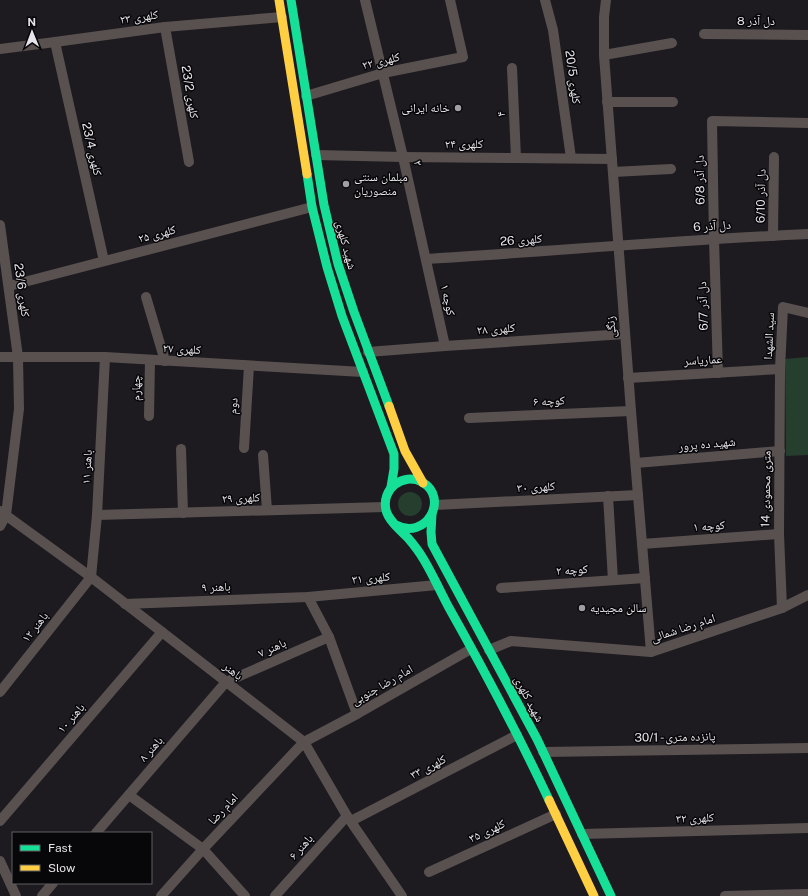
<svg xmlns="http://www.w3.org/2000/svg" width="808" height="896" font-family="'Public Sans','Noto Naskh Arabic',sans-serif">
	<rect width="100%" height="100%" fill="#1d1b20"/>
	<!-- green -->
	<g fill="#253e2e">
		<path d="M808 357V455L786 456 785 359Z"/>
		<circle cx="410" cy="504" r="12"/>
	</g>
	<g fill="none" stroke-linecap="round" stroke-linejoin="round">
		<!-- street -->
		<g stroke="#595150" stroke-width="10">
			<path d="M365 0 403 157 445 346"/>
			<path d="M545 0 553 30 571 158"/>
			<path d="M606 0 604 17V55L631 411 651 652"/>
			<path d="M165 27 189 162"/>
			<path d="M704 34 808 35"/>
			<path d="M55 42 104 261"/>
			<path d="M0 49 55 42 165 27 282 17"/>
			<path d="M604 55 672 43"/>
			<path d="M512 68 516 158"/>
			<path d="M306 96 383 73 463 57 450 0"/>
			<path d="M607 102H673"/>
			<path d="M316 155 403 157 516 158 612 159"/>
			<path d="M613 172 671 169"/>
			<path d="M0 225 18 357 19 409 6 515 0 526"/>
			<path d="M773 236 774 157"/>
			<path d="M426 259C554 251 681 240 808 234"/>
			<path d="M9 286 312 207"/>
			<path d="M146 297 165 361"/>
			<path d="M368 352 445 346 625 334"/>
			<path d="M0 357H105L363 372"/>
			<path d="M718 373 714 239 712 121 808 123"/>
			<path d="M628 378 780 369"/>
			<path d="M149 416 150 360"/>
			<path d="M469 418 631 411"/>
			<path d="M244 448 249 366"/>
			<path d="M181 449 183 513"/>
			<path d="M263 455 267 510"/>
			<path d="M636 463 780 451"/>
			<path d="M608 496 613 580"/>
			<path d="M435 505 638 495"/>
			<path d="M0 511 91 577 304 742 347 816 402 896"/>
			<path d="M97 515 385 507"/>
			<path d="M642 544 779 534"/>
			<path d="M501 588 645 578"/>
			<path d="M308 597 329 637 357 714"/>
			<path d="M125 604 308 597 437 585"/>
			<path d="M782 608 779 534 780 369 783 307 808 313"/>
			<path d="M489 650 511 641 651 652 782 608 808 595"/>
			<path d="M0 692 91 577 97 515 105 357"/>
			<path d="M543 752 808 748"/>
			<path d="M129 795 203 849 245 896"/>
			<path d="M0 821 162 632"/>
			<path d="M351 821 517 735"/>
			<path d="M96 833 226 682 329 637"/>
			<path d="M582 834 808 828"/>
			<path d="M0 861 16 896"/>
			<path d="M429 872 556 814"/>
			<path d="M42 896 53 883"/>
			<path d="M161 896 203 849 304 742 357 714 471 649"/>
			<path d="M275 896 347 816"/>
			<path d="M725 896 808 894"/>
		</g>
		<!-- fast -->
		<g stroke="#16e098" stroke-width="9">
			<path d="M291 0 324 205 338 264 354 312 389 406"/>
			<path d="M307 174 312 207 327 267 342 316 394 454V469L391 487"/>
			<path d="M432 514 431 532 432 544 537 739 611 896"/>
			<path d="M396 525C426 541 450 498 422 482 403 472 381 489 386 510 388 520 401 531 408 538 414 545 420 553 424 560 433 575 440 591 448 606 484 670 518 734 549 800"/>
		</g>
		<!-- slow -->
		<g stroke="#ffcf43" stroke-width="9">
			<path d="M279 0 307 174"/>
			<path d="M389 406 405 451 423 483"/>
			<path d="M549 800 594 896"/>
		</g>
	</g>
	<!-- markers -->
	<g fill="#a09ea4" stroke="#070608" stroke-width="1.5">
		<circle cx="458" cy="108" r="4"/>
		<circle cx="346" cy="184" r="4"/>
		<circle cx="582" cy="608" r="4"/>
	</g>
	<g text-anchor="middle" stroke-width="3" stroke-linejoin="round" paint-order="stroke">
		<!-- street labels -->
		<g font-size="12" fill="#e7e5eb" stroke="#070608">
			<text transform="translate(139 17) rotate(-8)" y="4">کلهری ۲۳</text>
			<text x="756" y="25">دل آذر 8</text>
			<text transform="translate(381 61) rotate(-14)" y="4">کلهری ۲۲</text>
			<text transform="translate(573 77) rotate(82)" y="4">کلهری 20/5</text>
			<text transform="translate(190 92) rotate(80)" y="4">کلهری 23/2</text>
			<text transform="translate(501 114) rotate(-93)" y="4">۴</text>
			<text x="464" y="148">کلهری ۲۴</text>
			<text transform="translate(92 149) rotate(77)" y="4">کلهری 23/4</text>
			<text transform="translate(418 163) rotate(77)" y="4">۲</text>
			<text transform="translate(700 180) rotate(-91)" y="4">دل آذر 6/8</text>
			<text transform="translate(761 196) rotate(-89)" y="4">دل آذر 6/10</text>
			<text transform="translate(712 226) rotate(-4)" y="4">دل آذر 6</text>
			<text transform="translate(157 234) rotate(-15)" y="4">کلهری ۲۵</text>
			<text transform="translate(521 240) rotate(-4)" y="4">کلهری 26</text>
			<text transform="translate(346 245) rotate(75)" y="4">شهید کلهری</text>
			<text transform="translate(22 290) rotate(82)" y="4">کلهری 23/6</text>
			<text transform="translate(448 300) rotate(78)" y="4">۱ کوچه</text>
			<text transform="translate(703 306) rotate(-92)" y="4">دل آذر 6/7</text>
			<text transform="translate(611 327) rotate(-94)" y="4">زنگی</text>
			<text transform="translate(496 329) rotate(-4)" y="4">کلهری ۲۸</text>
			<text transform="translate(769 336) rotate(-87)" y="4">سید الشهدا</text>
			<text transform="translate(182 349) rotate(3)" y="4">کلهری ۲۷</text>
			<text transform="translate(703 360) rotate(-3)" y="4">عماریاسر</text>
			<text transform="translate(136 388) rotate(-89)" y="4">چهارم</text>
			<text transform="translate(549 401) rotate(-3)" y="4">۶ کوچه</text>
			<text transform="translate(233 406) rotate(-86)" y="4">دوم</text>
			<text transform="translate(707 444) rotate(-5)" y="4">شهید ده پرور</text>
			<text transform="translate(87 467) rotate(-87)" y="4">باهنر ۱۱</text>
			<text transform="translate(536 487) rotate(-3)" y="4">کلهری ۳۰</text>
			<text transform="translate(766 489) rotate(-89)" y="4">14 متری محمودی</text>
			<text transform="translate(241 498) rotate(-2)" y="4">کلهری ۲۹</text>
			<text transform="translate(709 526) rotate(-4)" y="4">۱ کوچه</text>
			<text transform="translate(572 570) rotate(-4)" y="4">۲ کوچه</text>
			<text transform="translate(371 578) rotate(-5)" y="4">کلهری ۳۱</text>
			<text transform="translate(216 587) rotate(-2)" y="4">باهنر ۹</text>
			<text transform="translate(35 627) rotate(-52)" y="4">باهنر ۱۲</text>
			<text transform="translate(683 628) rotate(-18)" y="4">امام رضا شمالی</text>
			<text transform="translate(272 648) rotate(-24)" y="4">باهنر ۷</text>
			<text transform="translate(233 671) rotate(38)" y="4">باهنر</text>
			<text transform="translate(382 685) rotate(-30)" y="4">امام رضا جنوبی</text>
			<text transform="translate(529 699) rotate(62)" y="4">شهید کلهری</text>
			<text transform="translate(71 718) rotate(-49)" y="4">باهنر ۱۰</text>
			<text transform="translate(675 737) rotate(-1)" y="4">30/1 - پانزده متری</text>
			<text transform="translate(151 749) rotate(-49)" y="4">باهنر ۸</text>
			<text transform="translate(428 767) rotate(-27)" y="4">کلهری ۳۳</text>
			<text transform="translate(223 809) rotate(-47)" y="4">امام رضا</text>
			<text transform="translate(695 818) rotate(-2)" y="4">کلهری ۳۲</text>
			<text transform="translate(487 831) rotate(-25)" y="4">کلهری ۳۵</text>
			<text transform="translate(301 847) rotate(-48)" y="4">باهنر ۶</text>
		</g>
		<!-- poi labels -->
		<g font-size="12" fill="#e7e5eb" stroke="#070608" text-anchor="start">
			<text x="450" y="112" text-anchor="end">خانه ایرانی</text>
			<text x="354" y="181">مبلمان سنتی<tspan x="354" dy="14">منصوریان</tspan></text>
			<text x="590" y="612">سالن مجیدیه</text>
		</g>
	</g>
	<!-- legend -->
	<rect x="12" y="832" width="140" height="52" fill="#070608" stroke="#615f63"/>
	<rect x="20" y="845" width="20" height="6" fill="#16e098" stroke="#615f63"/>
	<text x="48" y="852" font-size="12" fill="#e7e5eb">Fast</text>
	<rect x="20" y="865" width="20" height="6" fill="#ffcf43" stroke="#615f63"/>
	<text x="48" y="872" font-size="12" fill="#e7e5eb">Slow</text>
	<!-- north arrow -->
	<g transform="translate(32 32) rotate(359)" stroke="#070608" stroke-width="3" paint-order="stroke">
	<path d="M0-3L7 15L0 10L-7 15Z" fill="#e7e5eb"/>
	<text y="-6" font-size="11" font-weight="bold" text-anchor="middle" fill="#e7e5eb">N</text>
	</g>
</svg>
